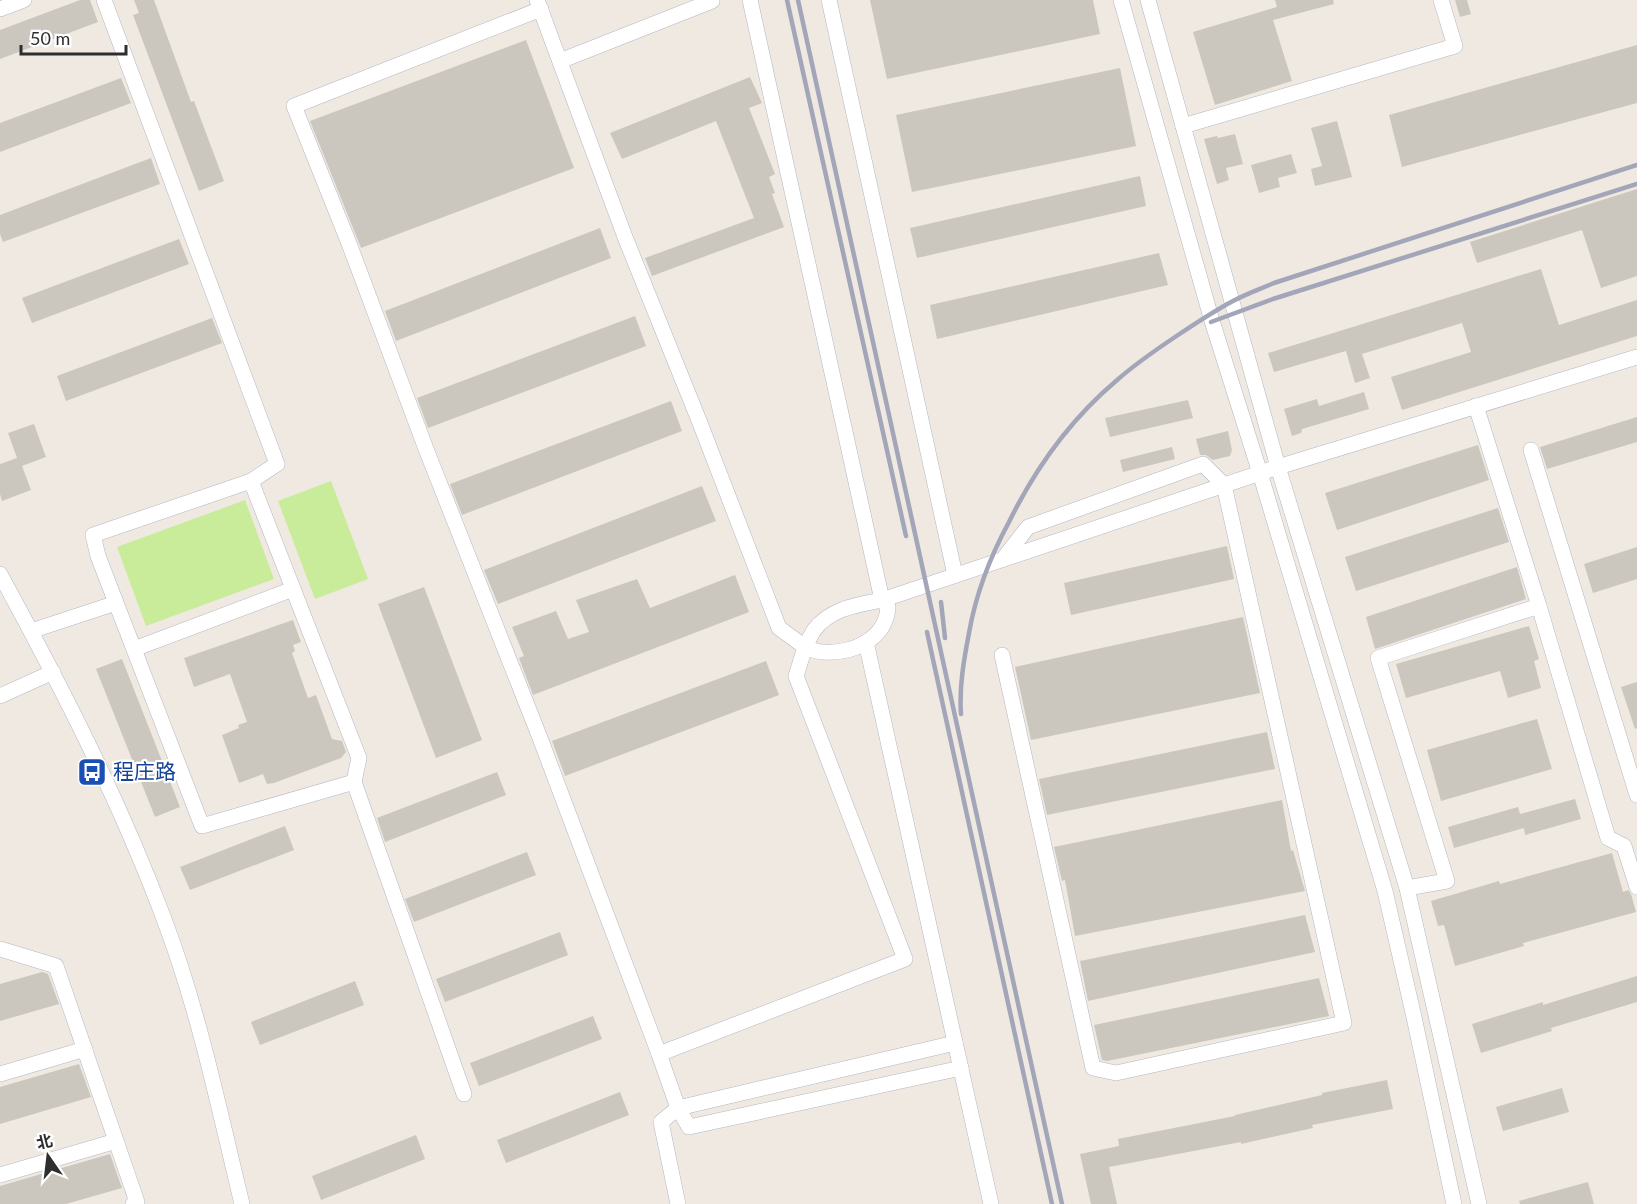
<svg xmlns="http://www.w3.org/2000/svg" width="1637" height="1204" font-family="Lato,'Noto Sans SC',sans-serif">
	<rect width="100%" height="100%" fill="#efe9e1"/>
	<!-- pitch -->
	<g fill="#c9ec9a">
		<path d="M331 481 368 579 315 599 278 501Z"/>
		<path d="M245 500 274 579 146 626 117 547Z"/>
	</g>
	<!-- building -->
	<g fill="#cbc7bf">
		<path d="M80 0H90L98 22 0 59V30Z"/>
		<path d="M134 0H154L191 102 194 101 224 181 199 191 133 15 139 13Z"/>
		<path d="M870 0H1093L1100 34 887 79Z"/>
		<path d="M1275 0H1333L1334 4 1273 20 1292 81 1215 105 1193 32 1277 7Z"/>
		<path d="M1455 0H1467L1471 14 1460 17Z"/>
		<path d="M526 40 574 168 361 248 310 121Z"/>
		<path d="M1637 45V103L1402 167 1389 115Z"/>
		<path d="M1120 68 1136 146 912 192 896 115Z"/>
		<path d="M750 77 762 103 749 108 775 174 769 177 775 193 772 194 784 227 652 276 645 258 754 218 716 121 622 159 610 133Z"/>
		<path d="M121 78 131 103 0 152V123Z"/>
		<path d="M1337 121 1352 177 1315 186 1311 169 1322 166 1311 128Z"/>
		<path d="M1235 134 1243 164 1226 168 1229 180 1217 184 1204 139 1217 136 1218 138Z"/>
		<path d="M1291 154 1297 173 1278 178 1280 187 1259 193 1251 165Z"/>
		<path d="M151 158 160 184 3 242 0 234V215Z"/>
		<path d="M1140 176 1146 206 917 258 910 228Z"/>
		<path d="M1637 189V276L1601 288 1582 230 1477 263 1470 242Z"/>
		<path d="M600 228 611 258 396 341 385 311Z"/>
		<path d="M179 239 189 264 32 323 22 298Z"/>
		<path d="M1159 253 1168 285 937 339 930 305Z"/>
		<path d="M1541 269 1559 325 1637 300V336L1402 410 1391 377 1471 352 1462 323 1362 354 1370 378 1355 383 1346 351 1274 372 1268 353Z"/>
		<path d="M635 316 646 346 428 428 417 398Z"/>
		<path d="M212 318 222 343 66 401 57 376Z"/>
		<path d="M1364 392 1369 409 1302 429 1301 433 1292 436 1284 409 1317 399 1319 406Z"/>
		<path d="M1188 400 1193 418 1110 437 1105 418Z"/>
		<path d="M671 401 682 431 462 515 450 484Z"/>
		<path d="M1637 417V442L1547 469 1540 447Z"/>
		<path d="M34 424 46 457 22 466 31 490 2 501 0 494V464L17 458 8 433Z"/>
		<path d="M1228 431 1232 450 1230 456 1213 460 1206 455H1200L1196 439Z"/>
		<path d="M1478 445 1489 480 1337 530 1325 493Z"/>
		<path d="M1172 447 1175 459 1123 472 1120 460Z"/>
		<path d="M702 486 716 521 498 604 484 570Z"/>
		<path d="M1498 508 1509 542 1356 591 1345 557Z"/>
		<path d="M1227 546 1234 579 1071 615 1064 583Z"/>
		<path d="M1637 547V579L1593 593 1584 564Z"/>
		<path d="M1517 567 1526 599 1375 649 1366 617Z"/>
		<path d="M735 575 749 612 533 695 519 658 524 656 512 627 556 611 568 639 589 632 576 600 637 579 650 608Z"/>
		<path d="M424 587 482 740 436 758 378 604Z"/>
		<path d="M1243 617 1260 693 1031 740 1015 667Z"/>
		<path d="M293 620 301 642 293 645 295 651 292 653 308 698 316 695 332 739 342 741 346 752 341 758 274 783 267 784 263 774 239 783 222 735 239 728 238 725 247 722 230 674 194 687 184 658Z"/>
		<path d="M1529 626 1539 659 1534 661 1541 688 1508 698 1500 671 1406 698 1396 664Z"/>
		<path d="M122 659 180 807 155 817 96 669Z"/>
		<path d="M766 661 779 695 565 776 552 741Z"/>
		<path d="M1637 682V728L1635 729 1621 687Z"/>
		<path d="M1537 719 1552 769 1441 801 1427 750Z"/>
		<path d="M1267 732 1275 769 1047 815 1039 779Z"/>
		<path d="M497 772 506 795 385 842 377 818Z"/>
		<path d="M1575 799 1581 819 1525 835 1524 828 1454 848 1448 827 1518 807 1520 814Z"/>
		<path d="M1282 800 1291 851 1293 850 1305 891 1075 936 1065 880 1062 881 1054 847Z"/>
		<path d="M285 826 294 850 190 890 180 867Z"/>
		<path d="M527 852 536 875 414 922 405 899Z"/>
		<path d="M1612 853 1623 892 1628 890 1631 894 1636 912 1523 943 1524 946 1455 966 1444 925 1438 926 1431 901 1499 881 1500 884Z"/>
		<path d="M1305 915 1315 952 1088 1001 1080 961Z"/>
		<path d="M560 932 568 955 445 1002 436 979Z"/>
		<path d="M42 972 48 974 59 1004 0 1021V984Z"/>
		<path d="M1637 976V1002L1551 1028 1552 1031 1481 1053 1472 1024 1543 1002V1005Z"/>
		<path d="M1319 978 1329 1016 1107 1061 1102 1060 1094 1025Z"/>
		<path d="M355 981 364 1005 260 1045 251 1022Z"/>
		<path d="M593 1016 602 1039 479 1086 470 1063Z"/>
		<path d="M79 1064 91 1097 0 1124V1087Z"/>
		<path d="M1387 1080 1393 1109 1312 1125 1313 1128 1241 1144V1142L1109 1167 1117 1204H1091L1080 1154 1119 1146 1118 1139 1235 1116V1115L1322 1095V1093Z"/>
		<path d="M1562 1088 1569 1112 1503 1131 1496 1107Z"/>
		<path d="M620 1092 629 1115 506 1163 497 1140Z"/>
		<path d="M416 1135 425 1159 321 1200 312 1176Z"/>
		<path d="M110 1154 122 1188 66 1204H0V1186Z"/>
		<path d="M1588 1182 1594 1204H1520L1519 1201Z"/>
	</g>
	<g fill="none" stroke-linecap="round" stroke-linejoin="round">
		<!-- minor casing -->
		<g stroke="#b4b7c1" stroke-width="16">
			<g id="minor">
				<path d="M104 0 277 464 251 481 93 535 98 556 202 826 354 782 464 1094"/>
				<path d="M537 0 625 237 700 423 779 628 805 647 796 676 905 959 659 1054 678 1108 955 1043"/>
				<path d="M750 0 882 600 888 607C886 639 853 654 823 652 817 652 810 649 805 647 808 641 811 635 814 630 831 608 857 605 882 600L1278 467 1637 357"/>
				<path d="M829 0 955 575"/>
				<path d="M1121 0 1212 321 1260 473 1385 891 1414 1017 1454 1204"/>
				<path d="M1148 0 1278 467 1407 888 1479 1204"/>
				<path d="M0 9 24 0"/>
				<path d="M541 9 294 106 350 246 426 449 540 738 659 1054"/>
				<path d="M560 61 712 1"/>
				<path d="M1183 126 1455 46 1441 0"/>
				<path d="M1531 450 1637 795"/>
				<path d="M251 481 359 758 354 782"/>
				<path d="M0 574C61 686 119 799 164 919 199 1011 219 1109 242 1204"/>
				<path d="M1539 606 1608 838 1624 846 1637 887"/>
				<path d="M31 631 116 603"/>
				<path d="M866 642 991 1204"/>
				<path d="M134 649 293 589"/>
				<path d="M1002 655 1093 1068 1116 1073 1344 1023 1224 485 1203 464 1028 527 1003 559"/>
				<path d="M0 696 53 672"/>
				<path d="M1407 888 1447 881 1378 658 1539 606 1476 406"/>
				<path d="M0 949 56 966 137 1202 133 1204"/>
				<path d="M0 1074 85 1049"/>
				<path d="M0 1175 116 1141"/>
				<path d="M678 1204 661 1122 678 1108 689 1127 961 1068"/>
			</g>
		</g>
		<!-- minor -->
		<use href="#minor" stroke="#fff" stroke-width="15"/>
		<!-- rail -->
		<g stroke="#a3a6b8" stroke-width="4.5">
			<path d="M787 0 906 536"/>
			<path d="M798 0 1062 1204"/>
			<path d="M1211 322 1273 299 1637 184"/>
			<path d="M941 602 945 638"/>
			<path d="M927 632 1052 1204"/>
			<path d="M961 714C959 687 964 659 969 633 976 593 990 557 1009 522 1035 469 1071 419 1116 381 1135 364 1157 349 1178 335 1196 323 1214 311 1233 301 1246 294 1260 289 1274 283L1637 165"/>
		</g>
	</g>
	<!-- icons -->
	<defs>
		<g id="bus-square" transform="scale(1.5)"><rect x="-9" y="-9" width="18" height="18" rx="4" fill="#1a4fb4" stroke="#fff"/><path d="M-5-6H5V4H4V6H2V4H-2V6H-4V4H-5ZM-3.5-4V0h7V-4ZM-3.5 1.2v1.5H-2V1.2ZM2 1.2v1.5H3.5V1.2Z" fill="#fff"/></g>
	</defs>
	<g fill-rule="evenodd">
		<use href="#bus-square" x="92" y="772"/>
	</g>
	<g text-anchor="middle" stroke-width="4.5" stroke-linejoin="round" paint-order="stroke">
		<!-- transit labels -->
		<g font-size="21" fill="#164399" stroke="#fff" text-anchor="start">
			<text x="113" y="779">程庄路</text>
		</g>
	</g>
	<!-- north arrow -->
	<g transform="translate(48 1156) rotate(346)" stroke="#ffffff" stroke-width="4.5" paint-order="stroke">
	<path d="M0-4.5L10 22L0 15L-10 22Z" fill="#2e2e2e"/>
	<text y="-9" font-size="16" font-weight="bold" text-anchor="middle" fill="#2e2e2e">北</text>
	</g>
	<!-- scale -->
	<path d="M21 45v9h105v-9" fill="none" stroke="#2e2e2e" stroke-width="3"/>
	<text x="30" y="45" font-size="18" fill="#2e2e2e" stroke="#ffffff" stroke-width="4.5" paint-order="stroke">50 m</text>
</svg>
